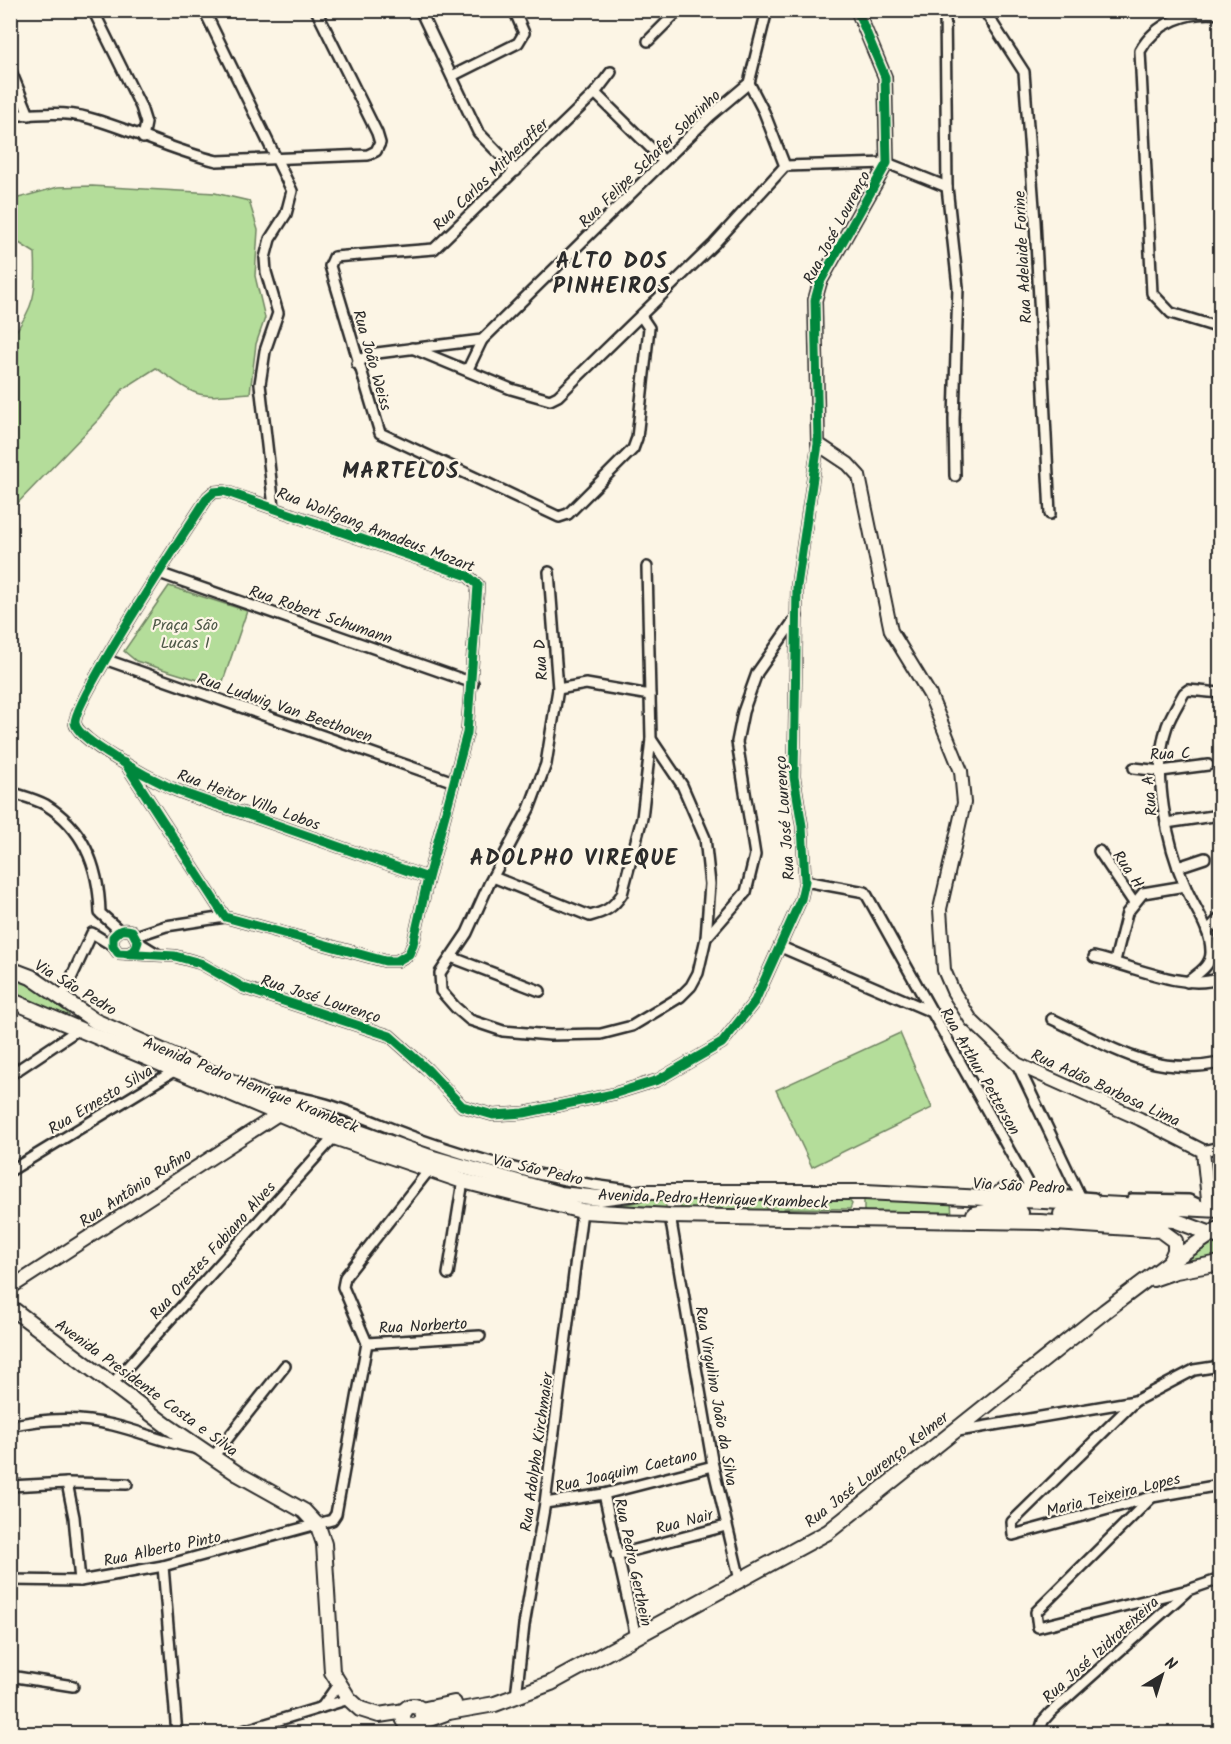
<svg xmlns="http://www.w3.org/2000/svg" width="1231" height="1744" font-family="Kalam,sans-serif">
	<rect width="100%" height="100%" fill="#fcf5e5"/>
	<filter id="ink" filterUnits="userSpaceOnUse"><feTurbulence type="fractalNoise" baseFrequency=".0167" numOctaves="2"/><feDisplacementMap in="SourceGraphic" scale="12" xChannelSelector="R" yChannelSelector="G"/><feConvolveMatrix kernelMatrix="1 2 1 2 8 2 1 2 1" color-interpolation-filters="sRGB"/></filter>
	<g filter="url(#ink)">
		<!-- green -->
		<g fill="#b4dd9a" stroke="#708462" stroke-width="1.5">
			<path d="M92 186 215 193 249 201 258 230 255 276 265 318 256 344 250 393C195 398 201 399 156 368L123 389 100 418 11 510V338C35 307 37 291 35 253L11 238V200L58 187Z"/>
			<path d="M169 586 247 611 221 687 136 661 124 651Z"/>
			<path d="M10 975 39 990 69 1014 68 1017 11 992Z"/>
			<path d="M900 1033 932 1108 812 1167 776 1090Z"/>
			<path d="M666 1197V1211L603 1208Z"/>
			<path d="M751 1197H767V1214L684 1210 678 1204 683 1200 747 1201Z"/>
			<path d="M771 1198 848 1199 852 1204 850 1209 785 1208 779 1214H772Z"/>
			<path d="M864 1199 951 1202 952 1216 864 1214Z"/>
			<path d="M1209 1241 1220 1245V1258L1182 1264Z"/>
		</g>
		<g fill="none" stroke-linecap="round" stroke-linejoin="round">
			<!-- minor casing -->
			<g stroke="#2b2b2b" stroke-width="14">
				<g id="minor">
					<path d="M93 10 141 107 146 123 143 138"/>
					<path d="M204 10 292 191 286 214 270 239 265 258 266 272 278 313 265 351 260 384 274 507"/>
					<path d="M420 10 478 132 516 171"/>
					<path d="M945 10 947 187 958 287 954 419 955 476"/>
					<path d="M984 10 1024 72 1035 221 1050 514"/>
					<path d="M1220 14C1189 10 1156 22 1140 51L1152 293 1171 313 1220 328"/>
					<path d="M648 41 679 10"/>
					<path d="M10 69 29 115"/>
					<path d="M611 72 595 93 434 249 334 257 330 266 380 433 559 517 568 514 633 449 637 438 649 328 641 316"/>
					<path d="M452 76 518 43 524 33 514 10"/>
					<path d="M749 83 764 112 785 166"/>
					<path d="M749 83 767 10"/>
					<path d="M595 93 664 161"/>
					<path d="M10 116C36 114 65 111 89 118 133 130 173 151 217 161L368 155 376 151 380 143 377 133 316 10"/>
					<path d="M412 348 511 389 550 400 558 396 714 244 785 166 887 163 947 187"/>
					<path d="M357 364 369 354 482 340 710 116 749 83"/>
					<path d="M468 369 482 340"/>
					<path d="M647 567 651 739 682 785 705 838 710 884 706 938"/>
					<path d="M549 572 558 689 546 764 529 809 489 884 467 933 440 973 441 991 455 1007 470 1020 503 1031 550 1035 601 1034 632 1026 680 997 691 986 698 973 706 938 746 892 755 855 737 742 743 712 757 673 797 616"/>
					<path d="M159 573 473 683"/>
					<path d="M107 660 454 782"/>
					<path d="M558 689 586 684 650 695"/>
					<path d="M125 763 225 917 385 961H397L409 954 413 944 428 878 467 733 478 585 468 576 224 491 214 492 208 497C189 526 73 702 75 723 77 741 154 780 171 788 199 800 229 808 257 818 314 838 371 858 428 878"/>
					<path d="M1134 768 1161 771 1208 765"/>
					<path d="M10 792C22 796 35 799 46 805 85 829 99 869 100 913L119 930"/>
					<path d="M1166 823 1220 815"/>
					<path d="M1099 851 1134 903"/>
					<path d="M1178 867 1205 858"/>
					<path d="M493 877 590 916C605 912 613 908 622 894L642 818 651 739"/>
					<path d="M805 881 865 892 932 1012"/>
					<path d="M1207 931 1220 918"/>
					<path d="M136 936 166 926 225 917"/>
					<path d="M138 942 159 955"/>
					<path d="M781 947 932 1012 1033 1193 1094 1198"/>
					<path d="M127 954 135 950 138 942 132 931C123 928 119 930 113 937V946L118 953 175 956 200 963 244 988 390 1036 427 1069 462 1106 493 1115 524 1113 613 1094 658 1080 722 1043 755 1001 801 899 805 881 802 826 794 777 797 586 818 444"/>
					<path d="M451 957 540 991"/>
					<path d="M1094 957C1131 965 1185 992 1220 978"/>
					<path d="M1115 961 1127 913 1143 893 1185 886"/>
					<path d="M1187 982C1197 974 1212 966 1211 951 1211 929 1194 907 1186 888 1167 845 1151 771 1167 726 1171 715 1178 704 1184 693L1188 690 1220 693"/>
					<path d="M61 1000 92 933 113 946"/>
					<path d="M1052 1019C1112 1047 1152 1077 1220 1063"/>
					<path d="M1017 1064 1080 1196"/>
					<path d="M10 1075 79 1029"/>
					<path d="M270 1095C319 1094 373 1123 419 1139 487 1163 558 1182 629 1190"/>
					<path d="M1203 1151 1220 1147"/>
					<path d="M10 1171 174 1071"/>
					<path d="M1132 1199 1189 1200 1206 1208"/>
					<path d="M670 1216 713 1466 740 1580"/>
					<path d="M448 1274 463 1181"/>
					<path d="M367 1343 480 1336"/>
					<path d="M113 1383 334 1137"/>
					<path d="M1135 1401 1012 1522 1013 1535 1152 1497 1220 1485"/>
					<path d="M10 1426C44 1418 79 1417 113 1425 142 1432 169 1444 199 1449"/>
					<path d="M958 1431 1135 1401 1194 1370 1220 1366"/>
					<path d="M213 1457 285 1366"/>
					<path d="M67 1483 127 1484"/>
					<path d="M10 1486 67 1483 74 1517 80 1581"/>
					<path d="M604 1494 636 1637"/>
					<path d="M1151 1498 1036 1612 1038 1627 1188 1590 1220 1579"/>
					<path d="M545 1503 604 1494 713 1466"/>
					<path d="M616 1555 726 1526"/>
					<path d="M163 1566 177 1734"/>
					<path d="M10 1580 80 1581 163 1566 332 1520 336 1514 367 1343 343 1287 345 1277 429 1170"/>
					<path d="M10 1676 73 1686"/>
					<path d="M516 1697 524 1625 545 1503 582 1211"/>
					<path d="M322 1707 339 1683"/>
					<path d="M233 1734 349 1699"/>
					<path d="M1039 1734 1043 1721 1050 1713 1186 1592"/>
				</g>
			</g>
			<!-- tertiary casing -->
			<g stroke="#2b2b2b" stroke-width="16">
				<g id="tertiary">
					<path d="M857 10 885 77 887 163 820 282 815 300 818 444 848 464 859 476 891 631 930 695 961 771 964 803 940 909 944 970 953 991 971 1020 1017 1064 1140 1119 1203 1151 1209 1209"/>
					<path d="M10 1288 277 1115"/>
				</g>
			</g>
			<!-- secondary casing -->
			<g stroke="#2b2b2b" stroke-width="18">
				<g id="secondary">
					<path d="M10 969 31 977 95 1021 248 1089 322 1119 433 1158 560 1194 599 1198 644 1192H865L1220 1210"/>
					<path d="M10 1000 334 1137 463 1181 582 1211 670 1216 1040 1222 1160 1230 1175 1241V1251L1170 1262"/>
					<path d="M990 1200 1004 1190 1033 1193"/>
					<path d="M974 1214 992 1211 1021 1213"/>
					<path d="M1061 1214 1174 1220 1219 1237"/>
					<path d="M1153 1279 1176 1271 1220 1263"/>
					<path d="M10 1307 166 1425 238 1474 304 1511 318 1526 324 1544 332 1672 349 1699 360 1709 379 1715 405 1711"/>
					<circle cx="413" cy="1716" r="10"/>
					<path d="M421 1710 454 1703"/>
					<path d="M421 1722 449 1712 495 1704 551 1683 828 1532 1105 1311 1170 1262 1220 1228"/>
				</g>
			</g>
			<!-- minor -->
			<use href="#minor" stroke="#fcf5e5" stroke-width="9"/>
			<!-- tertiary -->
			<use href="#tertiary" stroke="#fcf5e5" stroke-width="12"/>
			<!-- secondary -->
			<use href="#secondary" stroke="#fcf5e5" stroke-width="14"/>
			<!-- cycleway casing -->
			<g stroke="#fcf5e5" stroke-width="13">
				<g id="cycleway">
					<path d="M125 763 225 917 385 961H397L409 954 413 944 428 878 467 733 478 585 468 576 224 491 214 492 208 497C189 526 73 702 75 723 77 741 154 780 171 788 199 800 229 808 257 818 314 838 371 858 428 878"/>
					<path d="M127 954 135 950 138 942 132 931C123 928 119 930 113 937V946L118 953 175 956 200 963 244 988 390 1036 427 1069 462 1106 493 1115 524 1113 613 1094 658 1080 722 1043 755 1001 801 899 805 881 802 826 794 777 797 586 818 444 815 300 820 282 887 163 885 77 857 10"/>
				</g>
			</g>
			<!-- cycleway -->
			<use href="#cycleway" stroke="#00873e" stroke-width="9"/>
		</g>
	</g>
	<g text-anchor="middle" stroke-width="4.5" stroke-linejoin="round" paint-order="stroke">
		<!-- street labels -->
		<g font-size="16" fill="#2b2b2b" stroke="#fcf5e5">
			<text transform="translate(649 158) rotate(-44)" y="6">Rua Felipe Schafer Sobrinho</text>
			<text transform="translate(490 174) rotate(-44)" y="6">Rua Carlos Mitheroffer</text>
			<text transform="translate(836 227) rotate(-62)" y="6">Rua José Lourenço</text>
			<text transform="translate(1022 257) rotate(-93)" y="6">Rua Adelaide Forine</text>
			<text transform="translate(373 360) rotate(74)" y="6">Rua João Weiss</text>
			<text transform="translate(376 529) rotate(21)" y="6">Rua Wolfgang Amadeus Mozart</text>
			<text transform="translate(321 614) rotate(19)" y="6">Rua Robert Schumann</text>
			<text transform="translate(540 660) rotate(-94)" y="6">Rua D</text>
			<text transform="translate(285 707) rotate(19)" y="6">Rua Ludwig Van Beethoven</text>
			<text transform="translate(1170 753) rotate(-2)" y="6">Rua C</text>
			<text transform="translate(1149 796) rotate(-96)" y="6">Rua A</text>
			<text transform="translate(249 799) rotate(20)" y="6">Rua Heitor Villa Lobos</text>
			<text transform="translate(784 818) rotate(-94)" y="6">Rua José Lourenço</text>
			<text transform="translate(1129 869) rotate(56)" y="6">Rua H</text>
			<text transform="translate(76 987) rotate(31)" y="6">Via São Pedro</text>
			<text transform="translate(321 998) rotate(18)" y="6">Rua José Lourenço</text>
			<text transform="translate(981 1071) rotate(60)" y="6">Rua Arthur Petterson</text>
			<text transform="translate(251 1084) rotate(22)" y="6">Avenida Pedro Henrique Krambeck</text>
			<text transform="translate(1106 1087) rotate(25)" y="6">Rua Adão Barbosa Lima</text>
			<text transform="translate(100 1099) rotate(-31)" y="6">Rua Ernesto Silva</text>
			<text transform="translate(538 1169) rotate(13)" y="6">Via São Pedro</text>
			<text transform="translate(1019 1185) rotate(3)" y="6">Via São Pedro</text>
			<text transform="translate(135 1187) rotate(-33)" y="6">Rua Antônio Rufino</text>
			<text transform="translate(713 1198) rotate(2)" y="6">Avenida Pedro Henrique Krambeck</text>
			<text transform="translate(212 1250) rotate(-48)" y="6">Rua Orestes Fabiano Alves</text>
			<text transform="translate(423 1325) rotate(-3)" y="6">Rua Norberto</text>
			<text transform="translate(147 1387) rotate(36)" y="6">Avenida Presidente Costa e Silva</text>
			<text transform="translate(717 1396) rotate(80)" y="6">Rua Virgulino João da Silva</text>
			<text transform="translate(536 1452) rotate(-82)" y="6">Rua Adolpho Kirchmaier</text>
			<text transform="translate(876 1469) rotate(-38)" y="6">Rua José Lourenço Kelmer</text>
			<text transform="translate(626 1470) rotate(-13)" y="6">Rua Joaquim Caetano</text>
			<text transform="translate(1113 1494) rotate(-14)" y="6">Maria Teixeira Lopes</text>
			<text transform="translate(684 1521) rotate(-15)" y="6">Rua Nair</text>
			<text transform="translate(162 1548) rotate(-12)" y="6">Rua Alberto Pinto</text>
			<text transform="translate(634 1562) rotate(78)" y="6">Rua Pedro Gerthein</text>
			<text transform="translate(1100 1649) rotate(-42)" y="6">Rua José Izidroteixeira</text>
		</g>
		<!-- park labels -->
		<g font-size="16" fill="#4d5847" stroke="#fcf5e5">
			<text x="185" y="630">Praça São<tspan x="185" dy="18">Lucas I</tspan></text>
		</g>
		<!-- district labels -->
		<g font-size="22" font-weight="bold" letter-spacing="1.5" fill="#2b2b2b" stroke="#fcf5e5">
			<text x="612" y="268">ALTO DOS<tspan x="612" dy="25">PINHEIROS</tspan></text>
			<text x="401" y="478">MARTELOS</text>
			<text x="574" y="865">ADOLPHO VIREQUE</text>
		</g>
	</g>
	<!-- margin -->
	<rect width="1231" height="1744" fill="none" stroke="#fcf5e5" stroke-width="36"/>
	<rect x="18" y="18" width="1195" height="1708" fill="none" stroke="#2b2b2b" stroke-width="2" filter="url(#ink)"/>
	<!-- north arrow -->
	<g transform="translate(1162 1675) rotate(38)" stroke="#fcf5e5" stroke-width="4.5" paint-order="stroke">
	<path d="M0-4.5L10 22L0 15L-10 22Z" fill="#2b2b2b"/>
	<text y="-9" font-size="16" font-weight="bold" text-anchor="middle" fill="#2b2b2b">N</text>
	</g>
</svg>
